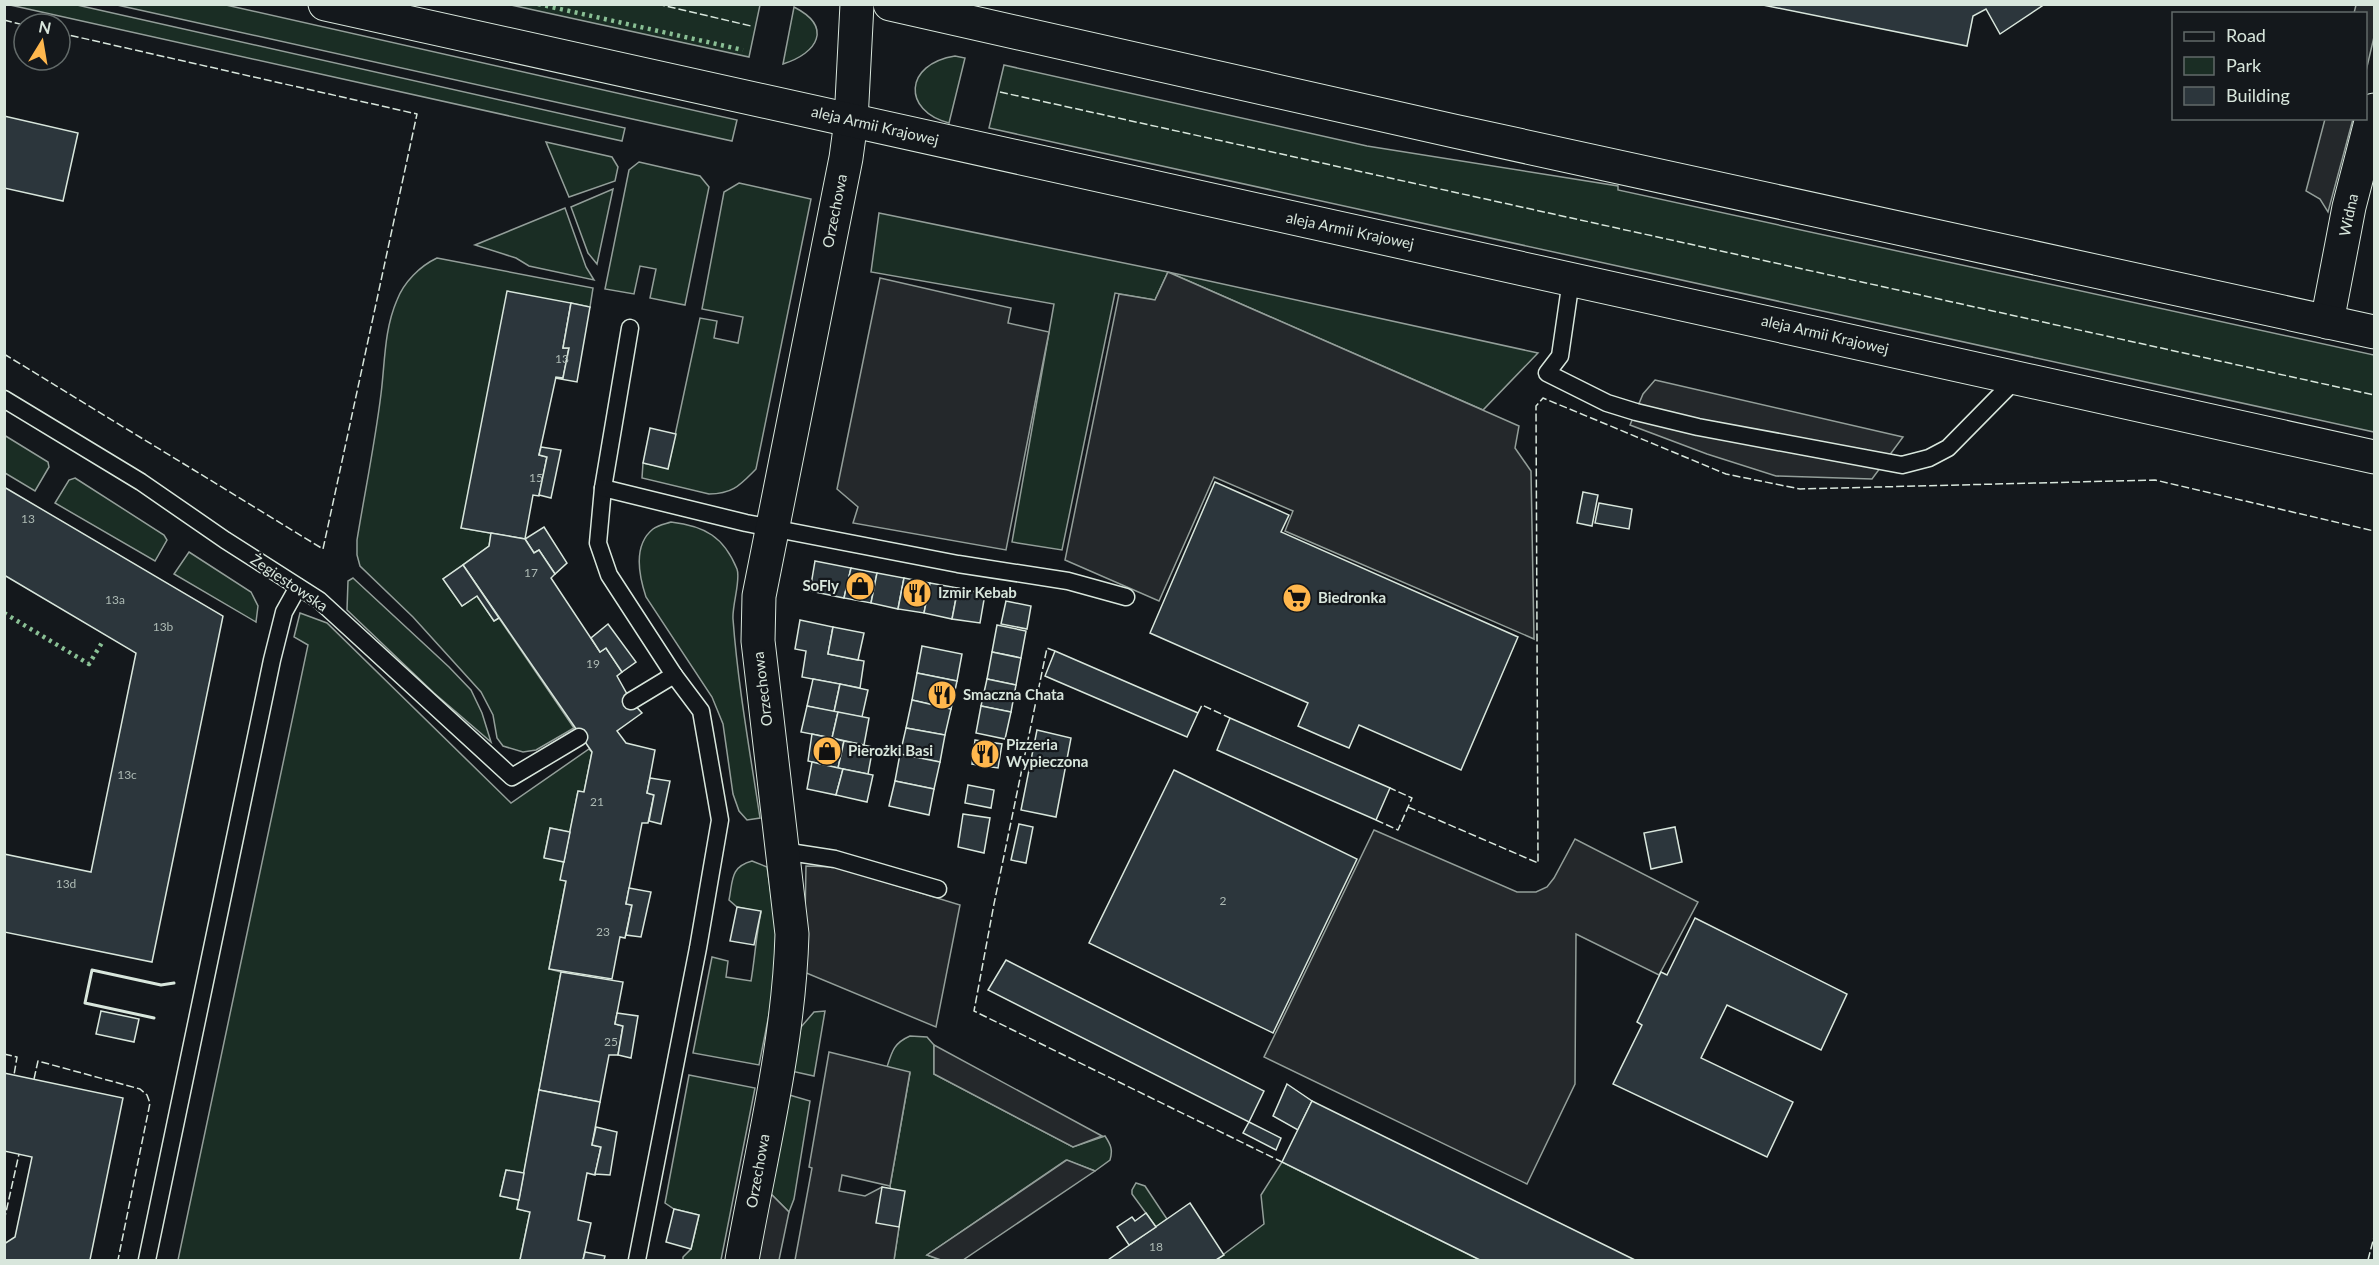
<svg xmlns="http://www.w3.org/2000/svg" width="2379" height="1265" font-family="Lato,sans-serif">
	<rect width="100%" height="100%" fill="#14181c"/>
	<!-- green -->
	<g fill="#1a2d24" stroke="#939e99" stroke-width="1.5">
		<path d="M10 5H77L625 128 622 141Z"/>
		<path d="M117 5H226L737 120 732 141Z"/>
		<path d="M511 5 760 4V5L749 57Z"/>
		<path d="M794 7C833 27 818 53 783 64Z"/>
		<path d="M955 56 965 58 949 123C902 111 904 64 955 56Z"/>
		<path d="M1004 65 1367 146 1618 186V190L2374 355V432L989 128Z"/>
		<path d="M546 142 612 157 618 167 615 181 569 197Z"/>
		<path d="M639 162 700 176 709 187 685 305 650 298 656 269 640 266 634 294 605 289 629 170Z"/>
		<path d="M739 183 811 199 756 469C740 485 733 494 709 494L642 478 643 463 668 468 700 318 717 321 714 338 738 343 743 317 702 309 724 192Z"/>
		<path d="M613 189 597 264 588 253 571 207Z"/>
		<path d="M565 208 586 267 594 280 529 266 516 258 475 245Z"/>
		<path d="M879 213 1168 272 1538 353 1483 410 1168 272 1155 300 1115 293 1062 550 1012 542 1054 304 871 272Z"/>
		<path d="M437 258 593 288 590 307 571 303 461 528 491 533 489 546 443 579 462 606 477 596 494 621 499 618 574 728 536 750 523 752 503 746 497 738 493 715 481 692 413 617 360 566 357 555V540C365 491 375 443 381 394 385 363 384 330 397 300 404 282 420 266 437 258Z"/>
		<path d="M4 435 48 462 49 467 35 491 5 473Z"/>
		<path d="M75 478 164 535 167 540 155 561 55 503 69 480Z"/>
		<path d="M671 522C705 526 724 537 737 569 741 580 732 605 733 619 738 686 750 752 760 818L747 820 739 811 733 794 723 724 712 697 646 597C639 576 633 545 653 529 658 525 665 524 671 522Z"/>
		<path d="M189 552 251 592 258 606 256 622 174 574Z"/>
		<path d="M353 578 449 667 471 690 482 713 491 742 434 693 347 610 348 581Z"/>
		<path d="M300 613 327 623 511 803 589 749 592 752 584 792 578 791 570 832 550 828 544 857 564 862 561 880 566 881 549 969 561 972 524 1173 506 1170 500 1196 519 1200 517 1209 530 1212 520 1260H178L308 645 294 637Z"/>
		<path d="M752 861 767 867 777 935 776 979 759 1065 693 1053 712 957 728 961 726 977 751 981C755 958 756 935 761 912L737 907 729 900C733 880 730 867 752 861Z"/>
		<path d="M825 1011 814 1076 791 1071 801 1027 814 1012Z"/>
		<path d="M910 1036 927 1037 934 1045V1074L1073 1147 1105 1136C1111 1145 1113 1150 1110 1160L1095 1171 1066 1160 927 1255 941 1260H894L899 1227 890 1186 910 1073 887 1067C892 1051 894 1043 910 1036Z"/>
		<path d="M689 1075 755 1088 721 1260H683V1257L691 1249 699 1215 674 1209 665 1203Z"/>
		<path d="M786 1094 810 1101 794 1199 789 1212 769 1192Z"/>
		<path d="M1282 1162 1480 1260H1216L1264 1224 1261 1195Z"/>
		<path d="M1136 1183 1145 1186 1167 1219 1156 1227 1132 1194V1190Z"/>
	</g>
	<!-- parking -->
	<g fill="#24282b" stroke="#939e99" stroke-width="1.5">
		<path d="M2356 5H2374V37L2366 71V14L2354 13Z"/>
		<path d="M2325 119H2353L2328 212 2320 199 2306 191Z"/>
		<path d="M1168 272 1519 426 1515 448 1531 471 1534 639 1285 531 1293 511 1214 477 1159 601 1065 560 1119 294 1155 300Z"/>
		<path d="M880 278 1011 308 1008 323 1049 332 1006 550 853 523 858 507 837 489Z"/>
		<path d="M1655 380 1903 437 1872 479 1776 476 1707 454 1630 425 1643 394Z"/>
		<path d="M1374 830 1517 892H1536L1547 887 1554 878 1575 839 1698 902 1659 975 1576 934 1575 1084 1527 1184 1264 1057Z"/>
		<path d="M806 866 836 867 960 905 936 1027 804 972Z"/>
		<path d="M934 1045 1102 1136 1073 1147 934 1074Z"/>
		<path d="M829 1052 910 1072 890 1186 842 1175 839 1191 865 1196 882 1187 899 1227 894 1260H795L812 1168 809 1167Z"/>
		<path d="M1067 1160 1095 1171 963 1260H941L927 1255Z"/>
		<path d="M769 1192 789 1212 779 1260H757Z"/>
	</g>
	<!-- building -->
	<g fill="#2c363c" stroke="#d8e6dc" stroke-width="1.5">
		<path d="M1758 4H2045L2000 34 1986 9 1973 16 1967 46Z"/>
		<path d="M4 116 78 133 63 201 4 188Z"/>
		<path d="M507 291 571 303 563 348H569L563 378 556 377 539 455 547 457 539 496 533 495 525 539 461 528Z"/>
		<path d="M571 303 590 307 577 382 555 378H563L569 348H563Z"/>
		<path d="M650 428 676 434 668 469 643 463Z"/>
		<path d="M541 447 561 450 551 498 539 495 547 457 539 455Z"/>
		<path d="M1215 482 1289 515 1281 532 1518 637 1461 770 1359 725 1349 748 1323 737 1298 726 1308 703 1150 633Z"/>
		<path d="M4 487 223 616 152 962 4 932V854L91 872 136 653 4 575Z"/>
		<path d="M1583 492 1598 495 1592 526 1577 523Z"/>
		<path d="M1599 503 1632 509 1629 529 1595 523Z"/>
		<path d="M544 527 567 563 555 574 539 550 534 553 525 539Z"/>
		<path d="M491 533 525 539 534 553 539 550 555 574 551 578 600 652 606 648 622 672 617 676 631 701 642 713 617 731 626 743 655 750 647 793 654 795 648 823H642L626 904 632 905 625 938 620 937 612 979 549 969 566 881 560 880 578 791 584 792 592 752 463 565 489 546Z"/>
		<path d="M815 561 851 568 844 598 810 591Z"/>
		<path d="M463 565 499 618 494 621 477 596 462 606 443 579Z"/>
		<path d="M851 568 877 573 871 603 844 598Z"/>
		<path d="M877 573 904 578 898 609 871 603Z"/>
		<path d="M904 578 930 583 924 613 898 609Z"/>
		<path d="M930 583 958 588 952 619 924 613Z"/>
		<path d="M958 588 985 594 980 623 952 619Z"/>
		<path d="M1006 601 1031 606 1027 629 1001 624Z"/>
		<path d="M800 620 833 627 828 654 864 661 860 688 802 677 806 651 795 649Z"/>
		<path d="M608 624 636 662 622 672 606 648 600 652 591 638Z"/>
		<path d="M997 625 1026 631 1021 658 992 652Z"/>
		<path d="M833 627 864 633 858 660 828 654Z"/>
		<path d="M922 646 962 654 957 681 917 673Z"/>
		<path d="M1055 651 1198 713 1187 737 1045 676Z"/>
		<path d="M992 652 1021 658 1016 685 987 679Z"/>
		<path d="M917 673 957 681 951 709 912 700Z"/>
		<path d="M813 679 840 684 834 712 807 706Z"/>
		<path d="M987 679 1016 685 1011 712 981 706Z"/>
		<path d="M840 684 868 690 862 717 834 712Z"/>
		<path d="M912 700 951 709 945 735 906 728Z"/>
		<path d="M807 706 838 712 832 738 801 732Z"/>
		<path d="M981 706 1011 712 1005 739 976 733Z"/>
		<path d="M838 712 869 718 864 745 832 738Z"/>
		<path d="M1230 718 1390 788 1376 820 1217 750Z"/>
		<path d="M906 728 945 735 940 762 900 754Z"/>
		<path d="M1037 730 1071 738 1056 817 1021 810Z"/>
		<path d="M812 734 844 741 838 768 808 761Z"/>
		<path d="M975 740 1002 744 998 768 972 764Z"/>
		<path d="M844 741 873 747 868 774 838 768Z"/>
		<path d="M900 754 940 762 934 789 895 781Z"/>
		<path d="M812 762 843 769 836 795 807 789Z"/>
		<path d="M843 769 873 775 867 802 836 795Z"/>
		<path d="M1174 770 1357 859 1273 1033 1089 943Z"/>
		<path d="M650 778 670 781 661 824 649 821 654 795 647 793Z"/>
		<path d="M895 781 934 789 929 815 889 806Z"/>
		<path d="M968 785 994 790 991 808 965 803Z"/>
		<path d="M963 814 990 818 984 853 958 847Z"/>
		<path d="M1019 824 1033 827 1026 863 1011 860Z"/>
		<path d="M1675 827 1682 862 1651 869 1644 833Z"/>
		<path d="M550 828 570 832 564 862 544 858Z"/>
		<path d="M629 888 651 892 641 937 626 935 632 905 626 904Z"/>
		<path d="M737 907 761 911 754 945 730 941Z"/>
		<path d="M1695 918 1847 994 1821 1050 1727 1005 1701 1058 1793 1102 1767 1157 1613 1084 1642 1025 1637 1022 1661 972 1667 975Z"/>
		<path d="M1006 960 1264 1091 1249 1122 988 990Z"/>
		<path d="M561 972 623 982 615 1024 623 1026 618 1055H609L600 1102 539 1090Z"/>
		<path d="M101 1011 139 1019 134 1042 96 1034Z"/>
		<path d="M617 1013 638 1016 631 1058 618 1055 623 1026 615 1024Z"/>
		<path d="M4 1073 123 1098 90 1260H4V1244L15 1237 32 1157 4 1151Z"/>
		<path d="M1287 1084 1312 1101 1298 1130 1273 1116Z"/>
		<path d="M539 1090 600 1102 592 1145 601 1147 595 1175 587 1173 578 1220 591 1223 583 1260H520L530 1212 517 1209Z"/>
		<path d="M1312 1101 1635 1260H1480L1282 1162Z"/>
		<path d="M1249 1122 1281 1138 1276 1150 1243 1133Z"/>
		<path d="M596 1127 617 1132 610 1175 595 1174 601 1147 592 1145Z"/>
		<path d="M506 1170 524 1173 519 1200 500 1196Z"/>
		<path d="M882 1187 905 1191 899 1227 876 1223Z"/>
		<path d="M1190 1203 1224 1255 1216 1260H1108Z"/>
		<path d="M674 1209 699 1215 691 1249 666 1242Z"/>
		<path d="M1146 1213 1156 1227 1129 1245 1117 1227 1132 1217 1135 1221Z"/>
		<path d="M585 1252 605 1256 604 1260H583Z"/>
	</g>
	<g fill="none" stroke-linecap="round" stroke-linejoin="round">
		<!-- lane casing -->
		<g stroke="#d8e6dc" stroke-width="19">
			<g id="lane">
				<path d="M1571 280 1560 356 1547 373 1607 403 1636 412 1698 427 1902 465 1929 458 1948 448 2017 378"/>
				<path d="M630 328 603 488 598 543 609 575 674 675 701 711 720 820 698 948 637 1260"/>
				<path d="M4 399 141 482 225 540 319 600 512 777 579 737"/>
				<path d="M603 488 746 523 958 564 1068 581 1126 597"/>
				<path d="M631 701 674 675"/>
				<path d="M783 851 835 859 938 889"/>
				<path d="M147 1260 272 660 284 612 298 587"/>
			</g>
		</g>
		<!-- street casing -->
		<g stroke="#d8e6dc" stroke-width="35">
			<g id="street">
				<path d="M2327 322 2349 207 2374 110"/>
				<path d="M742 1260C761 1153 789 1043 792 934L758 641 759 596 846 158 851 121 857 4"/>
			</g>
		</g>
		<!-- primary casing -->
		<g stroke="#d8e6dc" stroke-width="35">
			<g id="primary">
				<path d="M325 4 2374 457"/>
				<path d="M890 4 1454 131 2374 332"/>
			</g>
		</g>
		<!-- lane -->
		<use href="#lane" stroke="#14181c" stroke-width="16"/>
		<!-- street -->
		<use href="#street" stroke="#14181c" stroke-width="33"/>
		<!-- primary -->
		<use href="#primary" stroke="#14181c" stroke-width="33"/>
		<!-- hedge -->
		<g stroke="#8ac095" stroke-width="4.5" stroke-dasharray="3 4.5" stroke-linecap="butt">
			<path d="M538 4 743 50"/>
			<path d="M4 613 89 664 103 641"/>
		</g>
		<!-- fence -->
		<g stroke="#d8e6dc" stroke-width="1.5" stroke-dasharray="8 3" stroke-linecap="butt">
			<path d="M657 4 751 26"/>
			<path d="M4 20 24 25"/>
			<path d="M1000 92 2374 395"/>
			<path d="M4 354 323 549 417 114 60 33"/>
			<path d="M1055 651 1047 648 994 904 974 1011 1282 1162"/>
			<path d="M1198 713 1202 705 1230 718"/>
			<path d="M1408 807 1538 863 1536 406 1543 398 1726 474 1800 489 2155 480 2374 531"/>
			<path d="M1376 820 1398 830 1412 798 1390 788"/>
			<path d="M4 1054 17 1057 14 1075"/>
			<path d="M34 1079 38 1061 140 1089 147 1095 150 1103 118 1260"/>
			<path d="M4 1221 19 1154"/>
			<path d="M2368 1260 2374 1237"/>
		</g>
		<!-- wall -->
		<path stroke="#d8e6dc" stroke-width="3" d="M154 1018 85 1003 92 970 161 985 174 983"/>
	</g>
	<!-- icons -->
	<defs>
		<g id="shop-disc" transform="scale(1.5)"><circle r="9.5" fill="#ffb74d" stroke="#14181c"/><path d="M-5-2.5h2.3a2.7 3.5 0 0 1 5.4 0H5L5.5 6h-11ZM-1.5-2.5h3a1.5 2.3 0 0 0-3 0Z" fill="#111"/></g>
		<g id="restaurant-disc" transform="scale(1.5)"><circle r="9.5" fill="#ffb74d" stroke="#14181c"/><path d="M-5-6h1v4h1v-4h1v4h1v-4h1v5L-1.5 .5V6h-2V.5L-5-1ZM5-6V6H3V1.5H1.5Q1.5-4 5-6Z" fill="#111"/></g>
		<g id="supermarket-disc" transform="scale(1.5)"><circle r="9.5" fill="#ffb74d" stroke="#14181c"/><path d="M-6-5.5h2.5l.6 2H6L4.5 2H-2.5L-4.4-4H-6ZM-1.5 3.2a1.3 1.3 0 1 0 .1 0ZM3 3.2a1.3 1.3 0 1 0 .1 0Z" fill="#111"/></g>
	</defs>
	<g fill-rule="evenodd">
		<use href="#shop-disc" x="860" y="586"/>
		<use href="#restaurant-disc" x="917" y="593"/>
		<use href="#supermarket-disc" x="1297" y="598"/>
		<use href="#restaurant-disc" x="942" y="695"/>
		<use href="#shop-disc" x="827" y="751"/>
		<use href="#restaurant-disc" x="985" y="754"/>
	</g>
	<g text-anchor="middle" stroke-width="4.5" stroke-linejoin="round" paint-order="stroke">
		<!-- number labels -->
		<g font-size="12" fill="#adbab4">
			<text x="562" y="363">13</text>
			<text x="536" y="482">15</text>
			<text x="28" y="523">13</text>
			<text x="531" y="577">17</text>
			<text x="115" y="604">13a</text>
			<text x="163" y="631">13b</text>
			<text x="593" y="668">19</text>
			<text x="127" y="779">13c</text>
			<text x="597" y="806">21</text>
			<text x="66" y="888">13d</text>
			<text x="1223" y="905">2</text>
			<text x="603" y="936">23</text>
			<text x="611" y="1046">25</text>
			<text x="1156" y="1251">18</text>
		</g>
		<!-- street labels -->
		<g font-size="15" fill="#d8e6dc" stroke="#14181c">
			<text transform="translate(875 126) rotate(13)" y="5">aleja Armii Krajowej</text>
			<text transform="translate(835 211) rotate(-79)" y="5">Orzechowa</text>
			<text transform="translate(2349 215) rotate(-78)" y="5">Widna</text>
			<text transform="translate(1350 231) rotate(12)" y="5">aleja Armii Krajowej</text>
			<text transform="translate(1825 335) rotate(13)" y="5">aleja Armii Krajowej</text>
			<text transform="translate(289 583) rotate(34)" y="5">Żegiestowska</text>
			<text transform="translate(763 689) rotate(-97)" y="5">Orzechowa</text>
			<text transform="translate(758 1171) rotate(-80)" y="5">Orzechowa</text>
		</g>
		<!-- poi labels -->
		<g font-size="15" font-weight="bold" fill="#d8e6dc" stroke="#14181c" text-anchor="start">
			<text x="839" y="591" text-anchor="end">SoFly</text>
			<text x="938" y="598">Izmir Kebab</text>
			<text x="1318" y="603">Biedronka</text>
			<text x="963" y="700">Smaczna Chata</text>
			<text x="1006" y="750">Pizzeria<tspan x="1006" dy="17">Wypieczona</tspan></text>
			<text x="848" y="756">Pierożki Basi</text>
		</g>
	</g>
	<!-- border -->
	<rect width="2379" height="1265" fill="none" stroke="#d8e6dc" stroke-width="12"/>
	<!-- legend -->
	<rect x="2172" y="12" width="195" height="108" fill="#14181c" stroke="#626a69" stroke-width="1.5"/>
	<rect x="2184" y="32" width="30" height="9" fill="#14181c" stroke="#626a69" stroke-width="1.5"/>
	<text x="2226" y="42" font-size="18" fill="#d8e6dc">Road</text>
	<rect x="2184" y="57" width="30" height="18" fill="#1a2d24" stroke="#626a69" stroke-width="1.5"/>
	<text x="2226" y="72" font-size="18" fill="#d8e6dc">Park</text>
	<rect x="2184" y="87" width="30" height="18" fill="#2c363c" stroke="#626a69" stroke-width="1.5"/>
	<text x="2226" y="102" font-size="18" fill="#d8e6dc">Building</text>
	<!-- north arrow -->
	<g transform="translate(42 42) rotate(11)"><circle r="28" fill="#14181c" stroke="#626a69" stroke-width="1.5"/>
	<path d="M0-4.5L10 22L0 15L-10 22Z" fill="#ffb74d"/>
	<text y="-9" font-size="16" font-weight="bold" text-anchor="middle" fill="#d8e6dc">N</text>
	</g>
</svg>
